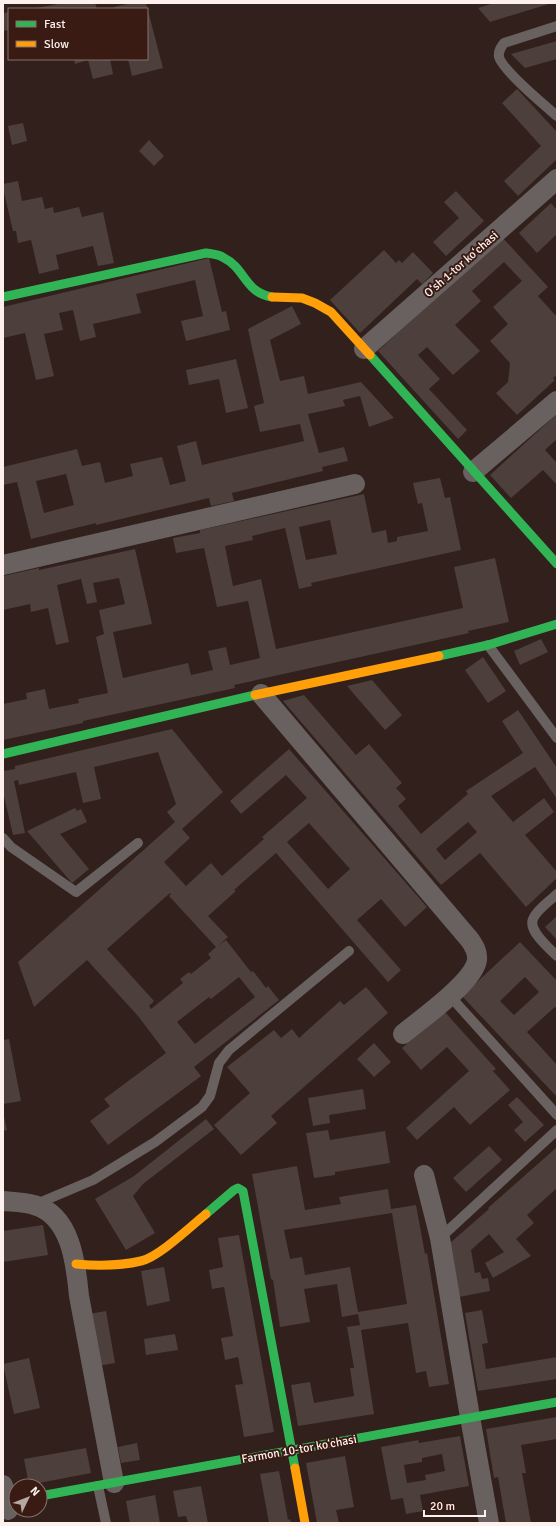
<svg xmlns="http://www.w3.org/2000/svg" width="560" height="1526" font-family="Signika,sans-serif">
	<rect width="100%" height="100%" fill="#31201c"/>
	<!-- building -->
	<g fill="#4d3f3c" fill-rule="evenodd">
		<path d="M63 3H95L97 9H31Z"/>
		<path d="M131 3H146L163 68 132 76 128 59H147V9H115L114 7Z"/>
		<path d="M494 3H552L490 22 478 8Z"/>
		<path d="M9 12V30L3 31V13Z"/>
		<path d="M557 41V59L525 68 511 54Z"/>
		<path d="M74 59H110L113 74 93 79 88 60 75 64Z"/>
		<path d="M517 89 557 132V159L518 196 504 181 541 146 502 103Z"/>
		<path d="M23 123 27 141 12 145 8 126Z"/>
		<path d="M149 140 164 156 154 166 139 151Z"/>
		<path d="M18 181 22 201 42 197 45 209 53 207 54 213 79 207 82 217 103 212 114 263 98 266 93 246 56 255 59 269 39 274 31 240 18 243 16 231H13L3 188V184Z"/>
		<path d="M456 191 484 221 446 256 433 242 459 218 444 202Z"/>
		<path d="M551 203 557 210V234L537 253 519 233Z"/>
		<path d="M501 236 548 287 538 296 557 317V375L553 378 555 380 517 415 496 393 508 382 510 363 490 341 508 324 493 307 522 281 504 262 472 291 481 301 455 325 480 351 453 375 427 347 418 355 440 379 429 389 467 430 458 439 378 351Z"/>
		<path d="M384 250 396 263 399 260 402 263 413 252 433 273 422 284 417 279 360 333 330 300Z"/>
		<path d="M209 258 222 312 226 311 230 330 186 341 181 321 203 316 195 280 136 294 141 313 93 324 96 337 80 341 73 310 59 313 63 330 44 334 54 376 36 380 25 333 3 338V307Z"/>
		<path d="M292 306 301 324 270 340 280 381 304 376 308 394 361 382 394 418 369 427 360 396 343 400 345 406 308 414 319 453 344 447 348 461 322 467 323 471 232 493 234 501 211 506 209 498 96 525V523L31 539 17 482 3 485V467L77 449 82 466 100 462 105 483 133 476 130 464 162 457 170 485 186 481 177 446 196 441 202 465 304 441 300 424 260 432 254 406 264 403 248 329ZM66 474 74 505 44 513 36 481Z"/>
		<path d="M236 359 248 408 226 413 219 379 189 385 186 370Z"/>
		<path d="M557 414V439L545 450 557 463V485L543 470 511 498 490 475Z"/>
		<path d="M440 478 445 498 450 497 461 550 311 583 312 586 299 589 285 528 252 536 253 540 225 546 233 586 261 579 276 649 463 608 454 567 495 558 509 622 468 631 469 633 234 685 235 688 83 721V723L3 740V704L27 699 26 693 45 689 49 709 79 703 78 699 108 693 96 637 104 634 99 610 125 604 119 578 93 583 97 602 87 604 81 579 57 585 69 642 56 645 48 608 31 612 30 604 3 610V576L39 568V570L135 549 152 624 113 632 123 678 188 663 191 675 213 670 208 651 226 647 230 665 260 658 248 601 217 607 204 548 176 553 173 538 200 533V530L364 494 372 533 386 530 388 543 397 541V537L428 531 422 503 418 504 413 483ZM330 520 337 554 306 560 299 527Z"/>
		<path d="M541 639 548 652 520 665 514 651Z"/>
		<path d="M483 657 506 691 488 703 465 670Z"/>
		<path d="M372 680 402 715 385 730 347 686Z"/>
		<path d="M304 695 356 755 369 744 402 783 396 788 406 799 398 806 421 834 468 794 466 791 523 753 502 721 518 710 557 768V799L535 767 491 796 513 822 544 798 554 812 525 835 557 872V878L526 907 480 853 441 885 283 701ZM468 822 477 832 445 860 436 849Z"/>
		<path d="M172 729 223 792 182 829 190 838 164 862 186 886 211 863 222 876 264 839 262 837 307 798 286 775 241 814 230 801 289 749 427 907 405 927 381 899 357 920 401 970 388 982 276 853 234 890 236 891 208 916 228 937 218 946 226 940 251 972 253 971 266 988 268 986 279 1000 194 1067 201 1076 108 1145 90 1121 110 1106 104 1099 166 1053 138 1016 87 960 34 1007 18 962 175 822 167 812 176 804 158 752 94 767 101 799 83 803 76 772 19 785 18 780 14 781 25 833 13 835 3 792V771L15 769V766ZM309 823 350 869 328 889 287 842ZM170 893 171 894 169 896 216 947 208 954 211 958 191 974 189 972 180 979 183 983 151 1009 149 1006 154 1001 107 949ZM239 977 255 997 195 1044 177 1022 209 997 211 999Z"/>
		<path d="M75 808 77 811 81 809 87 822 60 834 89 869 72 883 27 831Z"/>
		<path d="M557 916V940L545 927Z"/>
		<path d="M520 942 557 981V1009L555 1007 527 1032 557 1065V1097L462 996ZM525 977 539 992 514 1015 500 1001Z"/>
		<path d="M366 987 388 1013 271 1116 277 1123 241 1155 214 1125 250 1093 227 1067 274 1030 281 1038 292 1029 299 1038 340 1001 344 1005Z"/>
		<path d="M444 1011 496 1069 493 1071 510 1090 470 1125 454 1107 417 1140 406 1128 469 1071 447 1047 421 1070 402 1048Z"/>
		<path d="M9 1039 21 1101 3 1104V1040Z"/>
		<path d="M374 1043 391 1062 374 1077 357 1059Z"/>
		<path d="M363 1089 366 1109 329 1115 330 1123 313 1126 308 1098Z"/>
		<path d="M517 1097 544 1125 525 1142 514 1130 523 1122 508 1105Z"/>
		<path d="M3 1112 7 1130 3 1131Z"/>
		<path d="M206 1119 214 1129 143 1184 133 1196 155 1233 126 1250 95 1199 134 1176Z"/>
		<path d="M328 1130 330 1140 385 1131 390 1163 335 1172V1175L314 1178 306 1133Z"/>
		<path d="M489 1146 502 1160 466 1192 453 1178Z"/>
		<path d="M557 1147V1188L527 1215 534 1223 516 1239 531 1256 493 1278 485 1263 504 1252 489 1234 471 1250 475 1273 480 1272 482 1279 488 1278 490 1291 459 1297 450 1243 489 1209 488 1208Z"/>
		<path d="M297 1166 305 1210 341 1204 339 1197 388 1189 391 1209 416 1205 425 1254 427 1253 449 1384 429 1387 426 1371 416 1373 408 1323 361 1330 374 1414 298 1426 291 1385 310 1382 314 1403 354 1396 350 1368H354L347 1327 360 1325 358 1314 342 1317 337 1284 304 1289 310 1322 280 1327 273 1280 271 1279 252 1174ZM392 1213 407 1304 358 1312 350 1267 305 1275 302 1257 290 1259 284 1230Z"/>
		<path d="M43 1225 48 1255 3 1262V1231Z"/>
		<path d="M239 1235 274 1432 244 1437 235 1385 243 1384 238 1357 225 1360 221 1338 233 1336 224 1287 212 1289 209 1270 223 1267 218 1238Z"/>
		<path d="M164 1267 170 1301 147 1306 141 1271Z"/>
		<path d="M482 1310 488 1343 482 1344 486 1369 557 1357V1379L478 1391 465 1313Z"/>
		<path d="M106 1311 115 1363 98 1366 89 1314Z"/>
		<path d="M175 1334 178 1350 146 1355 144 1339Z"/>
		<path d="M29 1358 40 1408 14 1414 3 1364Z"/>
		<path d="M557 1417V1439L521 1445 526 1473H522L531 1523H506L498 1477 494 1478 486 1429Z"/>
		<path d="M460 1436 469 1486 420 1495 423 1511 406 1514 403 1498 391 1500 381 1447 418 1440 419 1443ZM442 1454 445 1471 425 1475 426 1480 407 1483 404 1465 422 1462V1458Z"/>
		<path d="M137 1443 140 1460 121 1463 118 1447Z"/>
		<path d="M86 1448 91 1473 29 1485 24 1459Z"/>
		<path d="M345 1456 354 1507 336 1510 339 1523H317L306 1463Z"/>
		<path d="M279 1471 288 1520 290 1519 291 1523H269L260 1474Z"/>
		<path d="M201 1486 208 1523H188L186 1516 178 1517 173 1491Z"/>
		<path d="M155 1495 160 1523H130L126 1501Z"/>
	</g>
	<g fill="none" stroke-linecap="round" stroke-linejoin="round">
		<!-- lane -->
		<g stroke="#68615f" stroke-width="10">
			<path d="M557 26 504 43C501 47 498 51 499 57 503 71 544 105 557 116"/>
			<path d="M488 645 557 738"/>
			<path d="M3 838 11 847 76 892 138 843"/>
			<path d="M557 894C550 901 537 909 533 919 528 931 549 948 557 956"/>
			<path d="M449 995 557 1115"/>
			<path d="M34 1205 93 1180 155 1142 202 1107 210 1096 219 1063 229 1050 349 951"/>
			<path d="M440 1238 557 1130"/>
			<path d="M98 1486 106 1523"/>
		</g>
		<!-- street -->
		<g stroke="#68615f" stroke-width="20">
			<path d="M364 349 557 179"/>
			<path d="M473 472 557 401"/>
			<path d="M3 565 355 484"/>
			<path d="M261 694 470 940C474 946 478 952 477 960 474 982 421 1019 403 1034"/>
			<path d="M424 1175 440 1238 470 1417 489 1523"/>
			<path d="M3 1201C13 1202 24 1202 34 1205 71 1215 76 1264 79 1296L114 1483"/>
			<path d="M3 1485 8 1510"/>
		</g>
		<!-- fast -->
		<g stroke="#30b455" stroke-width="9">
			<path d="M3 297 206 253C212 254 219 254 224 258 245 268 245 293 272 297"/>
			<path d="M370 355 557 564"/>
			<path d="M439 656 488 645 557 624"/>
			<path d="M3 754 255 695"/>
			<path d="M206 1214 234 1190 238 1188 243 1191 295 1468"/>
			<path d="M40 1496 557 1402"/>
		</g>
		<!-- slow -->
		<g stroke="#ff9f0a" stroke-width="9">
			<path d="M272 297 302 298 315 303 331 312 370 355"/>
			<path d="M255 695 439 656"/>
			<path d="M76 1264C97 1266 120 1266 141 1261 159 1257 191 1226 206 1214"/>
			<path d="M295 1468 305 1523"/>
		</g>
	</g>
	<g text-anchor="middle" stroke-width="4" stroke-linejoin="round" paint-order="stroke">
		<!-- street labels -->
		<g font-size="12" fill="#fef1ed" stroke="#391b14">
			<text transform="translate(461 264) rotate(-41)" y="4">O‘sh 1-tor koʻchasi</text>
			<text transform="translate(299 1449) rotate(-10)" y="4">Farmon 10-tor koʻchasi</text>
		</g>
	</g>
	<!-- border -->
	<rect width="560" height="1526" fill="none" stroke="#fef1ed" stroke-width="8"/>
	<!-- legend -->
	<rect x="8" y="8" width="140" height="52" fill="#391b14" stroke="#88716b"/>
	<rect x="16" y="21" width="20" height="6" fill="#30b455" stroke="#88716b"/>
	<text x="44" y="28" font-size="12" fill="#fef1ed">Fast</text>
	<rect x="16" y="41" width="20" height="6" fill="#ff9f0a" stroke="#88716b"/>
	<text x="44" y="48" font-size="12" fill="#fef1ed">Slow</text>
	<!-- north arrow -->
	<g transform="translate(28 1498) rotate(47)"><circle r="19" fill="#391b14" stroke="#88716b"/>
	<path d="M0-3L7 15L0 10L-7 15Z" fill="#b6a8a4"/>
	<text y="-6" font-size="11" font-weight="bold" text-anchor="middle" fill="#fef1ed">N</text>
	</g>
	<!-- scale -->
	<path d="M424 1510v6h61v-6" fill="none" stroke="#fef1ed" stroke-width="2"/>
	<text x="430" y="1510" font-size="12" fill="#fef1ed" stroke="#391b14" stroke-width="3" paint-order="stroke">20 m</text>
</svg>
